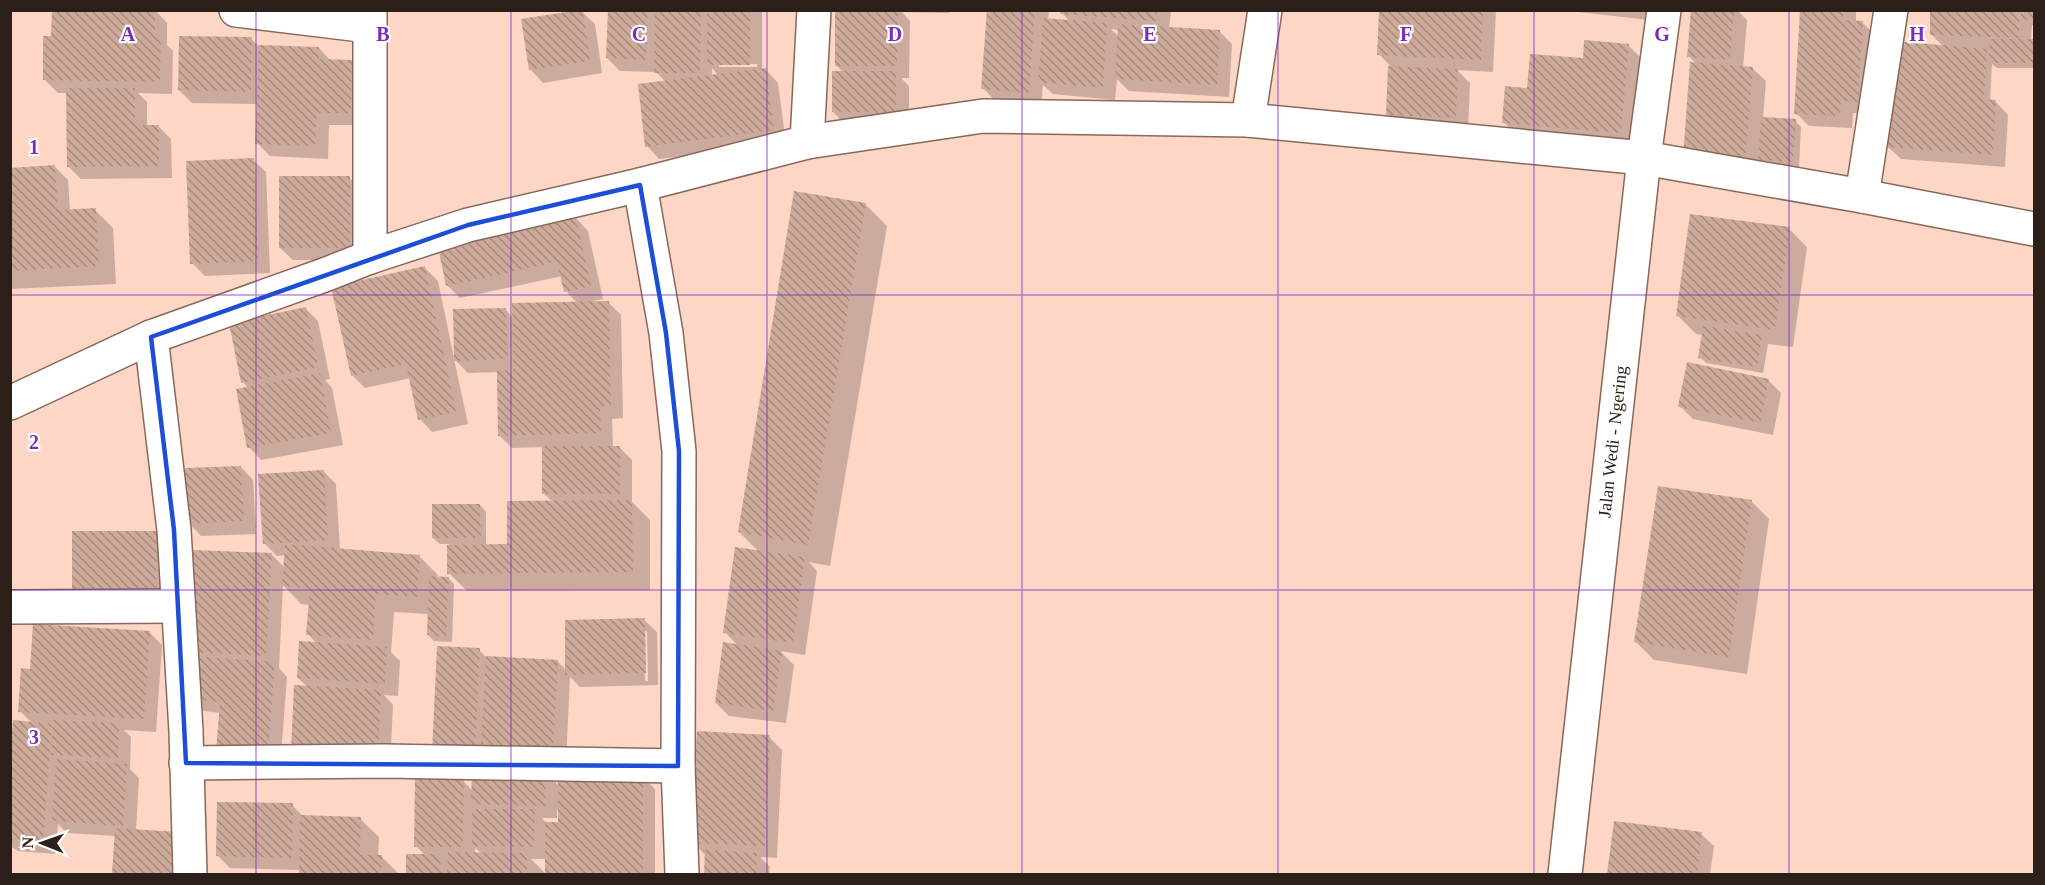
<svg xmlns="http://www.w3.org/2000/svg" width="2045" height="885" font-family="Georgia,serif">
	<defs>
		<pattern id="building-back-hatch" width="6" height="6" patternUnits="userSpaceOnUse" patternTransform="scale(1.5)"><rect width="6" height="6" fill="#ceaa9a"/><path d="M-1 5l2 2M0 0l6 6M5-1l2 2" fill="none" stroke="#a78a7d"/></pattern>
	</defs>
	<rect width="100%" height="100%" fill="#fdd6c6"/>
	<!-- shadow -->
	<g fill="#0003" fill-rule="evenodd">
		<path d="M155 10 167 23V45L173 51 172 94 138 93 147 102V126H158L171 139 172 178 81 179 68 166 67 93H58L45 80 53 38Z"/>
		<path d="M609 10H762V70H766L778 83 786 143 659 159 647 146 666 82 656 72 620 71 607 58ZM719 64H757V67H719ZM712 68 719 76 712 77Z"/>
		<path d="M837 10H950L949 13 902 12 910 21 909 78H901L909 86V125H846L833 112 843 72 836 65Z"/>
		<path d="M989 10H1049L1048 20 1070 22 1062 13V10H1171L1169 28 1219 31 1232 44 1229 97 1129 91 1117 79 1115 100 1053 94 1043 85 1041 105 995 101 983 88ZM1111 29 1119 30V37Z"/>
		<path d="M1380 10H1496L1493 72 1457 70 1470 83 1468 130 1400 127 1388 114 1392 68 1379 54Z"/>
		<path d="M1560 10H1659L1658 21Z"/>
		<path d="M1692 10H1737L1747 20 1743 68 1753 69 1766 81 1763 118 1795 121 1801 127 1799 167 1766 165 1759 158 1758 174 1697 169 1696 64 1689 56Z"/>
		<path d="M1802 10H1856V22H1862L1875 35 1871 114 1853 113 1852 128 1809 126 1796 113Z"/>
		<path d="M1932 10H2034V25H2032L2031 40H2034V68H1997L1992 64 1990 101 1996 102 2008 115 2005 167 1901 159 1888 147 1944 47 1931 34Z"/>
		<path d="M582 12 595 24 602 73 543 83 531 70Z"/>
		<path d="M251 39 261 48H319L331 61 352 62 365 75 363 125H329L328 159 270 156 257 143 258 104 192 103 179 90Z"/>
		<path d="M1628 45 1641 58 1634 145 1516 135 1504 122 1529 89Z"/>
		<path d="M253 160 266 172 270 273 205 276 192 263Z"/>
		<path d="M55 167 68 180 70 211 95 210 113 228 116 284 10 289V169Z"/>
		<path d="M349 178 362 190V260H293L280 248Z"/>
		<path d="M865 204 887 226 830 566 809 562 817 571 805 655 780 651 794 665 786 723 729 716 716 703 738 646 725 632 759 552 739 532Z"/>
		<path d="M576 218 588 231 603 299 593 301V302H608L621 315 623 418 612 419 613 448H620L632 460V502L650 520V590L467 591 449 573V544H440L433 538 480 505 486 512V546H509L553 502 544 494V447L512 448 499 435 498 372 468 373 454 359 468 424 432 432 420 419 411 378 365 388 352 375 425 268 438 281 454 358 505 309 513 318 577 303 566 291 562 276 460 298 447 285Z"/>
		<path d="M1789 229 1807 247 1793 347 1768 344 1763 373 1706 363 1700 357 1703 335 1696 334 1678 316Z"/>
		<path d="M305 308 318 321 330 379 325 380 332 388 343 445 261 460 249 447 248 388 243 382Z"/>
		<path d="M1768 380 1781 393 1773 435 1693 419 1680 406Z"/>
		<path d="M241 467 253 480 256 534 201 536 189 523Z"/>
		<path d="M323 471 336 484 340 550 419 556 438 575 437 577 448 578 454 584 452 642 434 641 428 635 429 614 394 612 391 652 400 661 398 696 384 695 393 705 390 767 298 678 317 644 308 634 310 605 301 604 283 585 279 668 287 677 280 768 221 713 204 711 191 699 194 656 271 554 285 568 286 555 277 556 264 543Z"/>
		<path d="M1751 501 1769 519 1747 674 1654 660 1636 642Z"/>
		<path d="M156 533 169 546 168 605 74 592Z"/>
		<path d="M644 620 657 632 658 685 580 687 570 677 566 761 447 766 479 650 487 658 557 661 567 671ZM644 631H647L648 681H645ZM494 744 561 747V750L494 747Z"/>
		<path d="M149 632 162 645 156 732 124 730 131 737 130 769 139 778 136 831 189 874H113L116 836 67 833 58 824 55 854 18 851 10 846V736L13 738 32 723 20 711 31 670Z"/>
		<path d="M769 737 782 750 777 858 760 857 770 867 769 874H705L706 856 693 842Z"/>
		<path d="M545 772 559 786 642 776 655 789V874H408V855H425L416 846 463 781 473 791ZM557 810H560V823L547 824 542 818H557ZM475 848 482 854H475ZM531 859H546V874Z"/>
		<path d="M292 805 304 817 360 819 379 837 378 856H381L399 874H300V870L230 868 218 856Z"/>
		<path d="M1615 822 1701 834 1714 846 1710 874H1608Z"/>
	</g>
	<!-- building -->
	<g fill="url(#building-back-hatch)">
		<path d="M52 10H155V37H161L160 82 43 80V36H51Z"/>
		<path d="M579 10H583L590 61 529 70 521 19Z"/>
		<path d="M608 10H648L646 60 606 58Z"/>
		<path d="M655 10H701L700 73H654Z"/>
		<rect x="707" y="10" width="43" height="55"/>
		<path d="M835 10H898L897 66H835Z"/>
		<path d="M987 10H1035L1029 93 981 89Z"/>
		<path d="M1060 10H1157L1156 21 1060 14Z"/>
		<path d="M1379 10H1483L1481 60 1377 55Z"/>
		<path d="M1691 10H1734L1730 60 1687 57Z"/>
		<path d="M1800 10H1843V20L1863 21 1858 102 1841 101 1840 116 1794 114Z"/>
		<path d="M1930 10H2019V38L1930 35Z"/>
		<path d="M2021 10H2034V19L2021 20Z"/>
		<path d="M1043 18 1107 23 1103 88 1038 82Z"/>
		<path d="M1118 24 1220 30 1217 85 1115 79Z"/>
		<path d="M179 36 252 37 251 92 178 90Z"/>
		<path d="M1990 39H2034V63H1989Z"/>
		<path d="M1584 40 1629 44 1621 133 1502 123 1505 86 1527 88 1530 54 1583 58Z"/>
		<path d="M1894 41 1987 49 1984 99 1996 100 1993 155 1887 147Z"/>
		<path d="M259 45 319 47V59L352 60 351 113H317L315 146 255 144Z"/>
		<path d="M1690 62 1753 67 1745 162 1683 157Z"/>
		<path d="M1388 66 1458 69 1456 118 1386 115Z"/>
		<path d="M766 68 774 130 645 147 638 84Z"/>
		<path d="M832 71H896V113L832 112Z"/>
		<path d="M66 88H135V125H159V166L67 167Z"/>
		<path d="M1761 117 1796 119 1793 162 1758 160Z"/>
		<path d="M254 158 258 261 190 264 186 161Z"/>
		<path d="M55 165 58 210 96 208 99 266 10 271V168Z"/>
		<rect x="279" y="176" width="71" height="72"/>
		<path d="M794 191 866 203 808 545 738 532Z"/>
		<path d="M1690 214 1790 227 1775 330 1676 316Z"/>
		<path d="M576 217 591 286 564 292 557 262 446 286 438 247Z"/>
		<path d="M425 266 456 412 418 420 406 364 351 376 331 287Z"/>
		<path d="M609 301 611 406H600L601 433 498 436 497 371 513 370 512 303Z"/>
		<path d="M306 307 318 367 241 383 229 323Z"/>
		<path d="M506 308 508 359 454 361 453 309Z"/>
		<path d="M1703 326 1762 335 1757 367 1698 358Z"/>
		<path d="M1687 362 1769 379 1760 423 1678 407Z"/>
		<path d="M320 373 331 433 247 448 236 389Z"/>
		<rect x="542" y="446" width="78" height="48"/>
		<path d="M241 466 244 521 187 524 185 468Z"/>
		<path d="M324 470 328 540 263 544 258 474Z"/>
		<path d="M1658 486 1752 500 1729 657 1634 642Z"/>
		<path d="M632 500 633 572 447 574V545L507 544V501Z"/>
		<path d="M432 504H480L481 538H432Z"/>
		<path d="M72 531H157L156 593H72Z"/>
		<path d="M285 544 420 555 417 597 376 594 373 640 306 635 310 589 282 586Z"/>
		<path d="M735 547 805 557 793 643 723 633Z"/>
		<path d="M193 550 272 553 266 656 188 652Z"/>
		<path d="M429 576 449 577 446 637 427 635Z"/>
		<path d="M645 618 646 673 565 675V620Z"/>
		<path d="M33 624 150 631 144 719 18 712 21 668 30 669Z"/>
		<path d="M299 641 387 647 385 684 297 678Z"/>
		<path d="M723 642 782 651 773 711 715 703Z"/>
		<path d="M437 646 480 648 475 756 432 753Z"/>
		<path d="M193 656 275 662 268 756 216 751 220 702 190 699Z"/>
		<path d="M486 656 558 660 553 749 481 744Z"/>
		<path d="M294 685 381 690 378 755 291 750Z"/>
		<path d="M13 720 52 724 43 842 10 840V752Z"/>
		<path d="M53 720 119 723 118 758 51 755Z"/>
		<path d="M697 731 770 735 765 846 691 843Z"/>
		<path d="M56 759 127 764 123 826 52 821Z"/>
		<path d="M472 769 546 770 545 806 471 804Z"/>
		<path d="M558 775H643V874H545V822H558Z"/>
		<path d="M415 779H464L463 847H414Z"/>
		<path d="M217 802 293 803 292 858 216 856Z"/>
		<path d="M472 809H535L534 847 472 846Z"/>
		<path d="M300 815 361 817 360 855H382L381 874H299Z"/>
		<path d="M1614 821 1702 832 1697 874H1607Z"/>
		<path d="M115 828 179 832 176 874H112Z"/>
		<path d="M705 850 757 853 756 874H704Z"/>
		<path d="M448 852 527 853V874H447Z"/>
		<path d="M406 854H440L441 874H406Z"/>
	</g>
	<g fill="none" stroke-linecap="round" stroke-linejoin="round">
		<!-- minor casing -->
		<g stroke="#89685a" stroke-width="36">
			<g id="minor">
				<path d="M236 10 369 26"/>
				<path d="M370 10V257"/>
				<path d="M1248 120 1265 10"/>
				<path d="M807 142 814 10"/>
				<path d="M640 185 666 333 679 451 678 766 682 874"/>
				<path d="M1862 196 1891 10"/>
				<path d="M151 337 174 530 186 731 190 874"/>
				<path d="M10 403 151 337 327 274 370 257 468 225 640 185 807 142 983 116 1248 120 1644 158 1862 196 2034 229"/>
				<path d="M10 607 178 606"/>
				<path d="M186 763 385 761 678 766"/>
			</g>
		</g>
		<!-- secondary casing -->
		<g stroke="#89685a" stroke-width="36">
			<g id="secondary">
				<path id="s1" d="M1565 874 1644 158 1664 10"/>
			</g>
		</g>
		<!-- minor -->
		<use href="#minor" stroke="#fff" stroke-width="33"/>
		<!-- secondary -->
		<use href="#secondary" stroke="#fff" stroke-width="33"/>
	</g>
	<!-- marked area -->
	<path fill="none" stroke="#1d4ed8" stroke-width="4.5" stroke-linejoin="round" d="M640 185 666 333 679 451 678 766 186 763 174 530 151 337 468 225Z"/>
	<!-- grid -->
	<path fill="none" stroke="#7b2cbf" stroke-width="1.5" stroke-opacity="0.55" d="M256 10V874M511 10V874M767 10V874M1022 10V874M1278 10V874M1534 10V874M1789 10V874M10 295H2034M10 590H2034"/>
	<g text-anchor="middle" stroke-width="4.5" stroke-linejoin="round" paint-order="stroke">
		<!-- street labels -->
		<g font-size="18" fill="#2c1e18" stroke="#fff">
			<text dy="6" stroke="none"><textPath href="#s1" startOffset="435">Jalan Wedi - Ngering</textPath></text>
		</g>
	</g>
	<g font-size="20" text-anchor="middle" font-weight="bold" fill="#7b2cbf" stroke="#fff" stroke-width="4.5" stroke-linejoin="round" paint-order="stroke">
		<text x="128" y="41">A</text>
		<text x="383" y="41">B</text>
		<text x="639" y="41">C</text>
		<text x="895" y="41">D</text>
		<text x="1150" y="41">E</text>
		<text x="1406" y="41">F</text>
		<text x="1662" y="41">G</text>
		<text x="1917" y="41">H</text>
		<text x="34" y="154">1</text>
		<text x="34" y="449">2</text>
		<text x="34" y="744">3</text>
	</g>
	<!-- border -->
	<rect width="2045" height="885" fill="none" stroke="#2c1e18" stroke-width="24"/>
	<!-- north arrow -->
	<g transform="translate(42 843) rotate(271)" stroke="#ffffff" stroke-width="4.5" paint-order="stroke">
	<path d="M0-4.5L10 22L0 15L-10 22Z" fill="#2c1e18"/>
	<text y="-9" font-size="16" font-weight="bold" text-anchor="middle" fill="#2c1e18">N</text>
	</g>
</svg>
